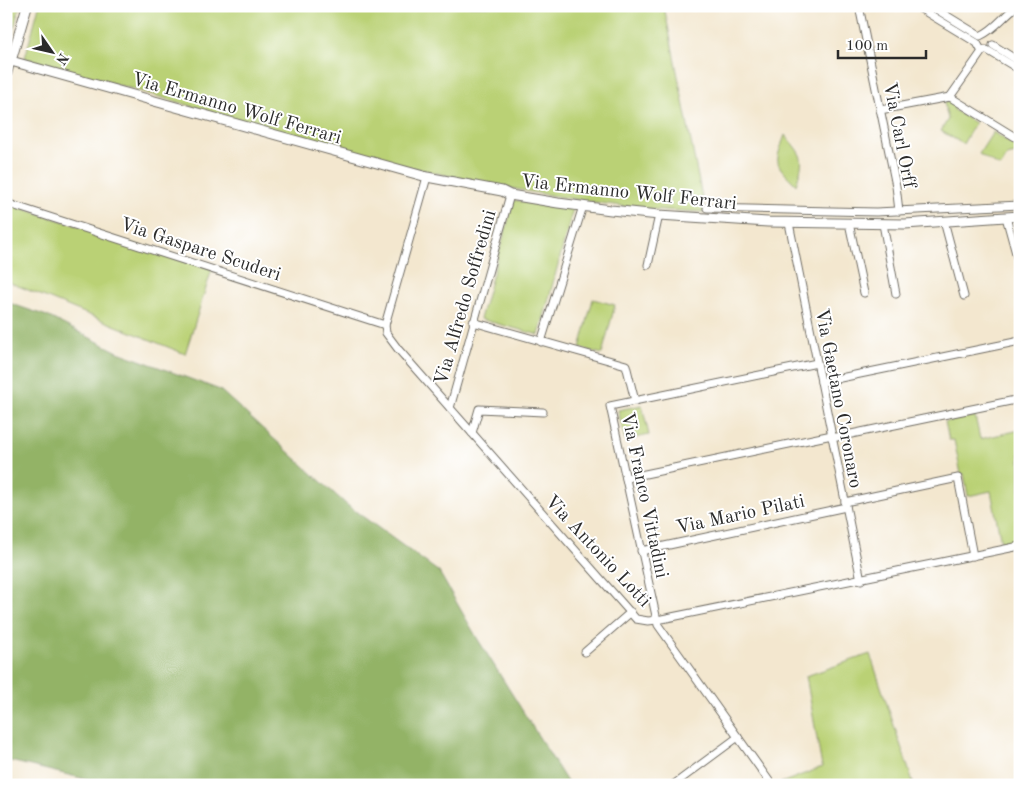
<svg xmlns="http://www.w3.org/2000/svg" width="1026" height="791" font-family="'Old Standard TT',serif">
	<rect width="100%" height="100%" fill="#fff"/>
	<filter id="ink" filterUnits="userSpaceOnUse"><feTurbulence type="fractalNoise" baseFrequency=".02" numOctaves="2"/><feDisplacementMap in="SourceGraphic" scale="10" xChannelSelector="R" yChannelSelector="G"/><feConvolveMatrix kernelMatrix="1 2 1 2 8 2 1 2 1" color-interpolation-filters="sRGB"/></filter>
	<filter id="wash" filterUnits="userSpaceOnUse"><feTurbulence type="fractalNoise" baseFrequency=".0096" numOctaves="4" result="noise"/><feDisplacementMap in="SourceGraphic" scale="20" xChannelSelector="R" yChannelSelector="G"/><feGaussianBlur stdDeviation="1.12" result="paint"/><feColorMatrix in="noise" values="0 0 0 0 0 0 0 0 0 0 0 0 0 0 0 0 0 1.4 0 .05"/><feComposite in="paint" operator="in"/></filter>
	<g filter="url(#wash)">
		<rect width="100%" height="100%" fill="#f3e7cf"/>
		<!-- green -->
		<g fill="#bad175" stroke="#727e50">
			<path d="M6 6H20L6 56Z"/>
			<path d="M39 6H664L705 212C680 211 654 210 629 207 543 196 459 179 375 159L25 58Z"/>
			<path d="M944 102H950L956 105 954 110 975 123 963 144 941 131 948 119Z"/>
			<path d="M993 132 1013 145 1016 140 1020 143V153L1007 156 1000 167 979 154Z"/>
			<path d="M785 135C804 158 805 157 796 185 774 162 774 165 785 135Z"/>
			<path d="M514 200 573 209 539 335 480 319Z"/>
			<path d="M6 203 212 269 185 354 6 281Z"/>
			<path d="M593 299 615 305 602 354 580 348Z"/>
			<path d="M642 405 649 435 625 440 618 410Z"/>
			<path d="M975 416 980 439 1020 430V543L1002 547 991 491 968 496 964 474H961L954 440H949L945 422Z"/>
			<path d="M870 654 914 785H776L822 767 806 676Z"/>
		</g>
		<!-- forest -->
		<path fill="#93b366" stroke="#5f6f48" d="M6 302 47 316 118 352 220 390 347 505 439 572 477 638 569 785H110L6 760Z"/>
	</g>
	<g filter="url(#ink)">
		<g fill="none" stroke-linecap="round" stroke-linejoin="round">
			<!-- minor casing -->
			<g stroke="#716d64" stroke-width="9">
				<g id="minor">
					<path d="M859 6 896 186 899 211"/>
					<path d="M916 6 977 43 981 50H987L1020 70"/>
					<path d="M931 6 980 36C996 29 1003 16 1017 6"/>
					<path d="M993 45 1020 62"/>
					<path d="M6 60 11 61 6 80"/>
					<path d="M950 97 1020 140"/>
					<path d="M880 110 950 97 983 50"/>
					<path d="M427 177 385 325 386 333 398 349 636 619 648 621 657 620 1020 546"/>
					<path d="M6 203 385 325"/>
					<path d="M707 208 876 212 1020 205"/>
					<path d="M1006 217 1020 268"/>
					<path d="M944 221 964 296"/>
					<path d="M789 223 861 580"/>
					<path d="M849 223 864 293"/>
					<path d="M883 224 896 294"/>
					<path d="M648 265 659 215"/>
					<path d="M473 322 626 365 635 401"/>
					<path d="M541 342 583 206"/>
					<path d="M821 382 1020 341"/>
					<path d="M450 408 510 195"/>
					<path d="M472 433 479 409 543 412"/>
					<path d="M832 438 1020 399"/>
					<path d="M626 478 832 435"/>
					<path d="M845 502 958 478 973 556"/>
					<path d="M641 551 846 507"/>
					<path d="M585 652 631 612"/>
					<path d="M673 785 738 737"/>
					<path d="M772 785 658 625 610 406 817 363"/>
				</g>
			</g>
			<!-- tertiary casing -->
			<g stroke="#716d64" stroke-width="11">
				<path id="tertiary" d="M27 6 11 61 427 177 502 191 510 195 558 203 611 210 659 215 768 222 905 224 1020 216"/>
			</g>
			<!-- minor -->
			<use href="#minor" stroke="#fff" stroke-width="7"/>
			<!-- tertiary -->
			<use href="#tertiary" stroke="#fff" stroke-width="9"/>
		</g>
	</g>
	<g text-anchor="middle" stroke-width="4" stroke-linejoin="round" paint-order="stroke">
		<!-- street labels -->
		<g font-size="19" fill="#2b2b2b" stroke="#fff">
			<text transform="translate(237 107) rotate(16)" y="7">Via Ermanno Wolf Ferrari</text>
			<text transform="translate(901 135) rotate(79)" y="7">Via Carl Orff</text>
			<text transform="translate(629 191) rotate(6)" y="7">Via Ermanno Wolf Ferrari</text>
			<text transform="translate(201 248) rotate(18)" y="7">Via Gaspare Scuderi</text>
			<text transform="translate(464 297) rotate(-74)" y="7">Via Alfredo Soffredini</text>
			<text transform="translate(840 398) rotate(79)" y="7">Via Gaetano Coronaro</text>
			<text transform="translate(646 495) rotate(78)" y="7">Via Franco Vittadini</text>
			<text transform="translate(740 513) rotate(-12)" y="7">Via Mario Pilati</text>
			<text transform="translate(599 550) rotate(47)" y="7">Via Antonio Lotti</text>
		</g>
	</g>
	<!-- margin -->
	<rect width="1026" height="791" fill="none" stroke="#fff" stroke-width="25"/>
	<!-- north arrow -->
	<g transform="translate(52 52) rotate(124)" stroke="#ffffff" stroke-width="4" paint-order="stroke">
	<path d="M0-4L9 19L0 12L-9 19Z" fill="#2b2b2b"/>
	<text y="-8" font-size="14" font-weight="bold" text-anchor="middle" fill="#2b2b2b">N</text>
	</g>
	<!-- scale -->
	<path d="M838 50v8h88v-8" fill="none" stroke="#2b2b2b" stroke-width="2.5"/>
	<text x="846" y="50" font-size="15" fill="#2b2b2b" stroke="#ffffff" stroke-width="4" paint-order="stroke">100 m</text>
</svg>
